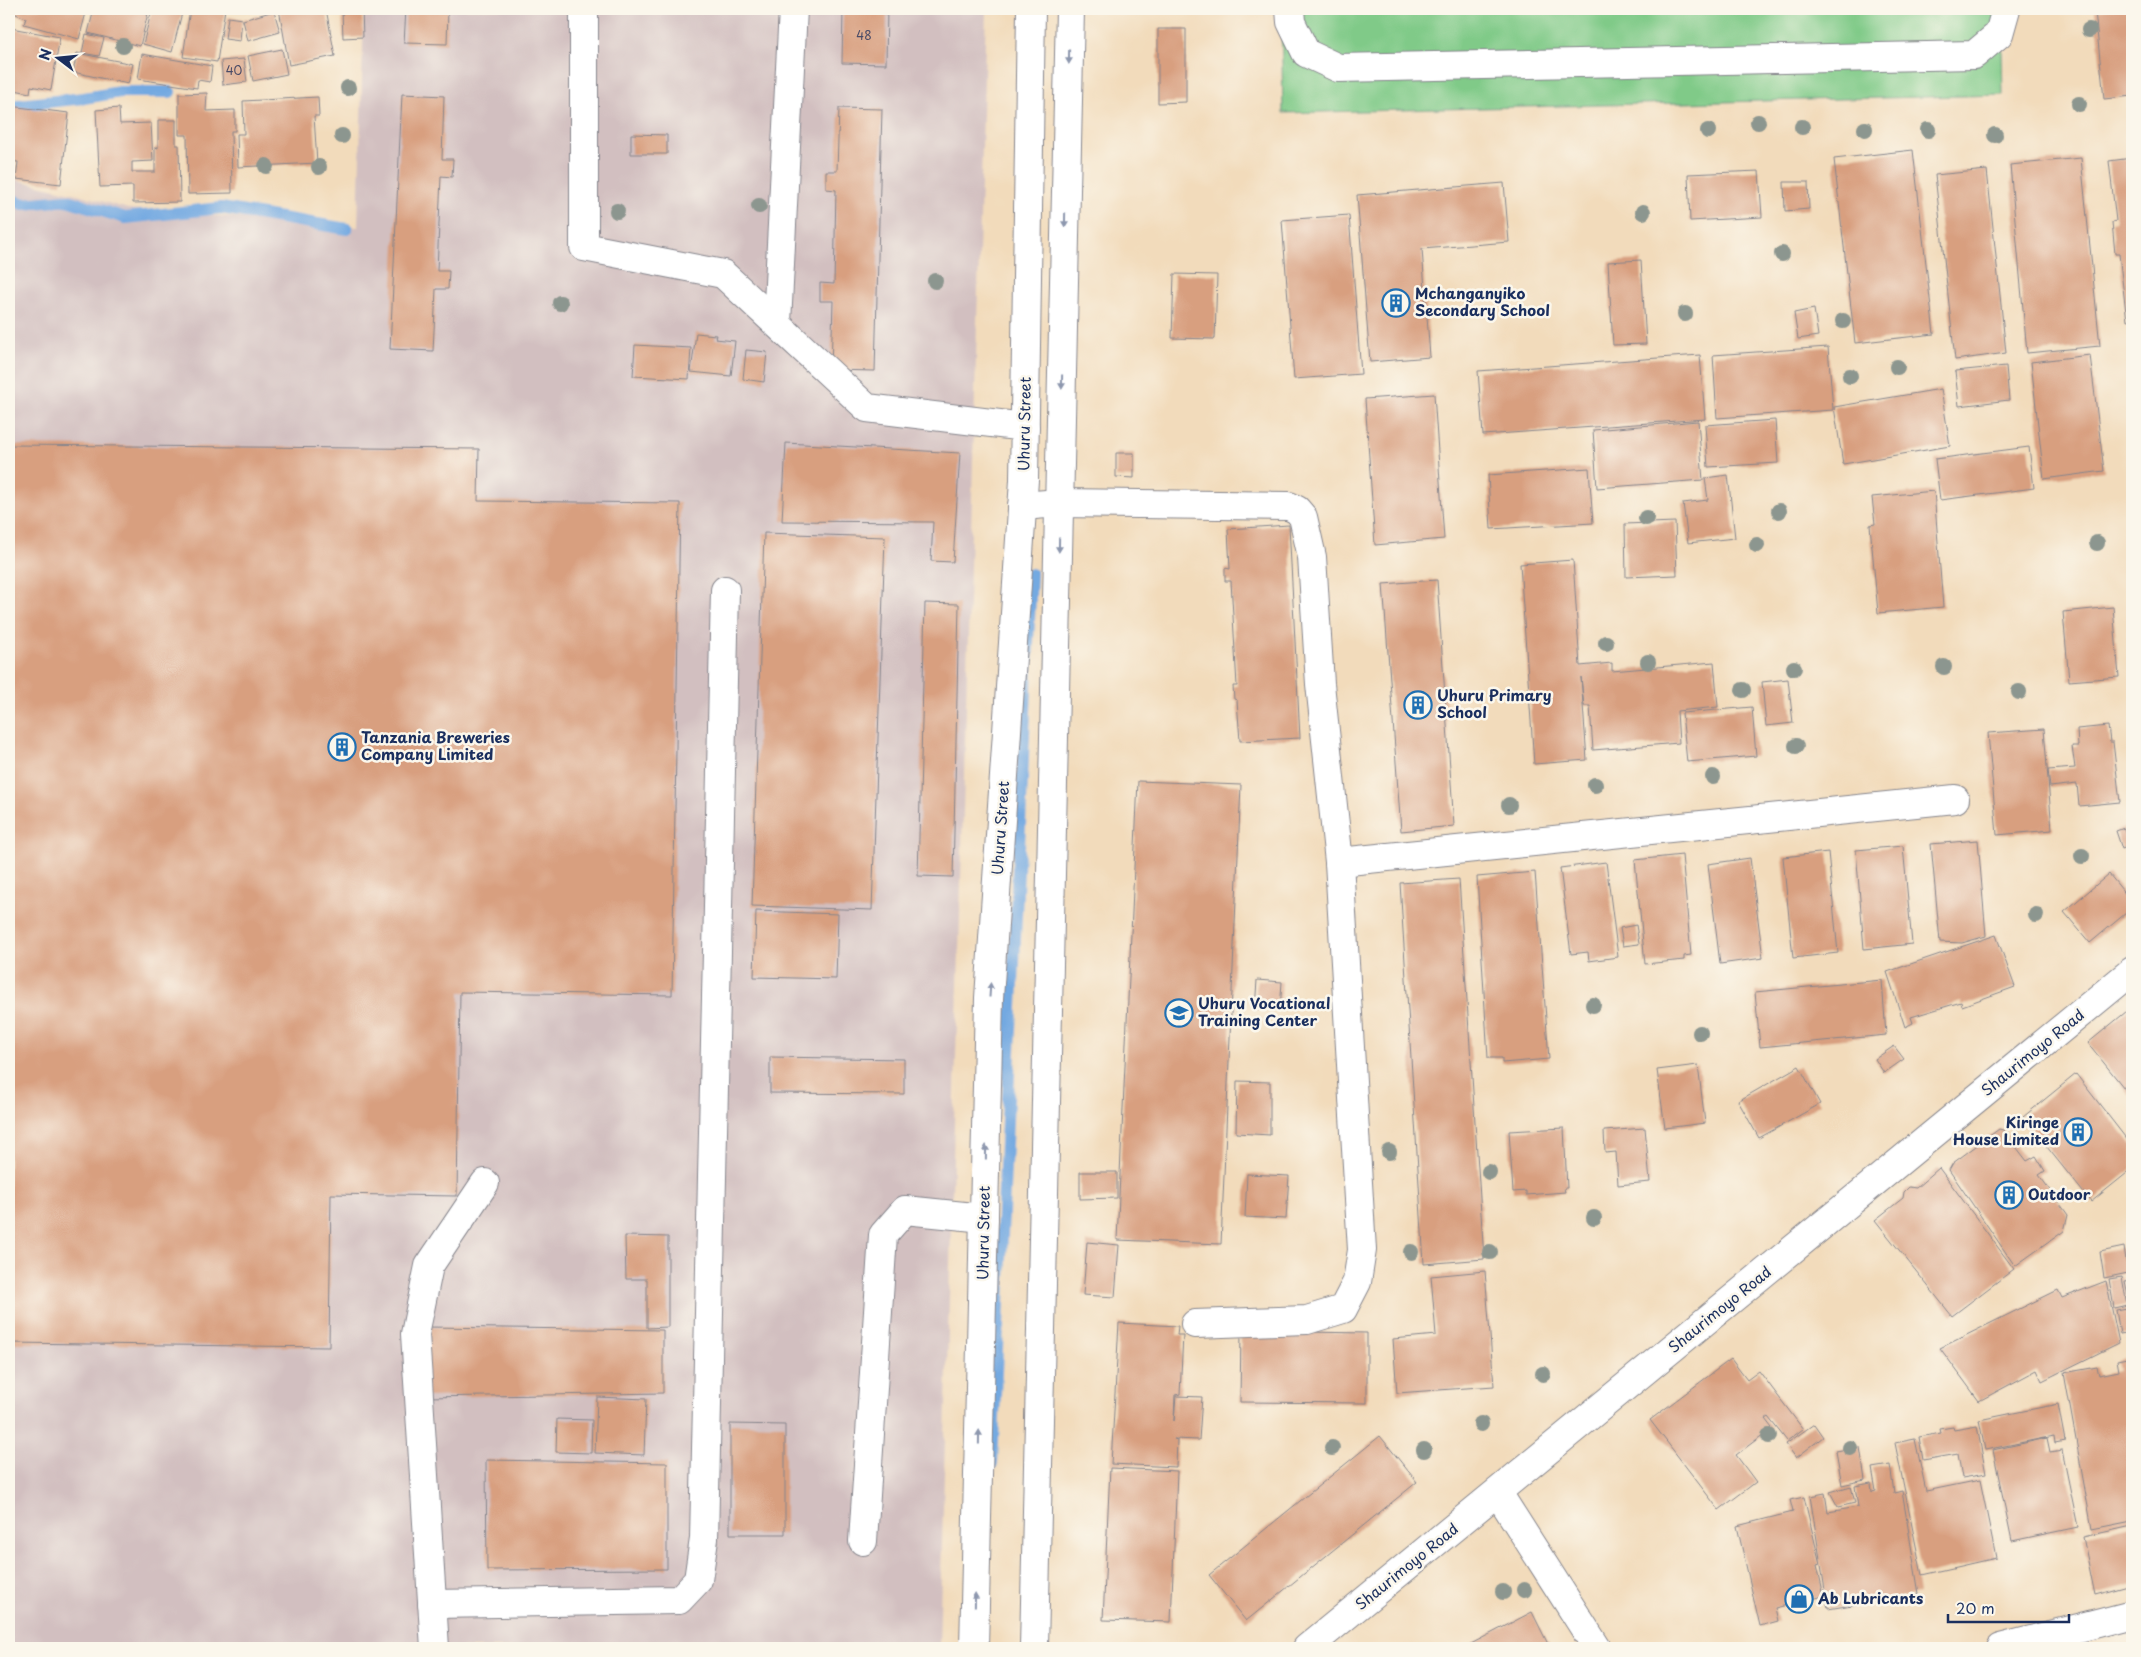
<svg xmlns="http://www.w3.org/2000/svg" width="2141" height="1657" font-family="'Playpen Sans',sans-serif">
	<rect width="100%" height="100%" fill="#fbf7ec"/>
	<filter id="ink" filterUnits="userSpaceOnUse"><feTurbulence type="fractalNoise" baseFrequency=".02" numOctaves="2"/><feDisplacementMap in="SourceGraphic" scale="10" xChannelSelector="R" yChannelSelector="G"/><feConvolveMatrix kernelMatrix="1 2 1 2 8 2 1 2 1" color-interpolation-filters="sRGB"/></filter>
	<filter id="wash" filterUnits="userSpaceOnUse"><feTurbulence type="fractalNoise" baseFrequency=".0096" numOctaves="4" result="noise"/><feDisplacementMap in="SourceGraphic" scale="20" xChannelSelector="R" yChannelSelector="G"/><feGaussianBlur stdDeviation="1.12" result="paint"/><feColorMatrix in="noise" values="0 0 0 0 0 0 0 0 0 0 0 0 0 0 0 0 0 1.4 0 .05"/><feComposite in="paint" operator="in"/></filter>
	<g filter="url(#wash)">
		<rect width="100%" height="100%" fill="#f2dbbb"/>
		<!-- industrial -->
		<path fill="#d2bfc0" d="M364 9H986L939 1648H9V178L81 195 128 209 358 227Z"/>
		<!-- green -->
		<path fill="#80ca88" stroke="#4e7c73" d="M1281 9H2001L2003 95 1283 113Z"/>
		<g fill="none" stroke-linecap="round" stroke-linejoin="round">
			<!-- stream -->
			<g stroke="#73a9e1" stroke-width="12">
				<path d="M9 106 84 98 120 92H170"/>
				<path d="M9 198 23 204 67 200 125 218 221 208 347 229"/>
				<path d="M992 1463 1031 574"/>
			</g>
		</g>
		<g id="blocks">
			<!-- building -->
			<g fill="#d89f7f">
				<path d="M14 9H87L79 39 24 24 26 18 13 13Z"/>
				<path d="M94 9H149L140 46 88 33Z"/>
				<path d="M152 9H183L172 52 143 44Z"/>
				<path d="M190 9H225L217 62 183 57Z"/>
				<path d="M279 9H326L335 56 289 65Z"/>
				<path d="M342 9H362L363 37 343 38Z"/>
				<path d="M406 9H448L447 44 404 43Z"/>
				<path d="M843 9H887L886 64 842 63Z"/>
				<path d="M2116 9H2132V96L2104 99 2095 11Z"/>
				<path d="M274 11 280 32 248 41 243 20Z"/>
				<path d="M228 17 242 19 240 41 225 39Z"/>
				<path d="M11 28 60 37 51 90 31 86 30 93 9 89V39Z"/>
				<path d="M1158 29H1186V102L1158 103Z"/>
				<path d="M86 34 104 38 99 56 82 53Z"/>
				<path d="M282 49 287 74 253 81 248 56Z"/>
				<path d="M77 53 133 64 128 84 73 72Z"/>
				<path d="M142 54 212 66 210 82 198 80 197 88 138 79Z"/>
				<path d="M244 59 247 82 223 85 221 61Z"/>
				<path d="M207 93 206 111 235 110V131H231L232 193 188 194 187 135H179V94Z"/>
				<path d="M402 94 444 96 442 159H453L452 177 441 176 437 271H449L448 289H436L433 351 390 349Z"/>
				<path d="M318 97 319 116H314L317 163 238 167 237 134H244L243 101Z"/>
				<path d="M9 106 69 113 61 184 16 179 18 162 9 161Z"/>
				<path d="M119 108 120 124 151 123 153 161 132 162V172H155V147L158 148V120H176V145H179L180 202 133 203V186L100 187 96 110Z"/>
				<path d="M839 108 882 109 875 371 831 370 833 301H820V283L834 284 836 190 826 189V171H837Z"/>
				<path d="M631 134 667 135V154H631Z"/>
				<path d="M1913 150 1934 334 1855 343 1834 159Z"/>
				<path d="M2081 158 2100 346 2027 353 2010 165Z"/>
				<path d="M2132 158V320L2127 321 2119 254H2115L2112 222 2116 221 2109 161Z"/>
				<path d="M1987 170 2006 353 1955 360 1935 175Z"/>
				<path d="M1759 171 1762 217 1690 221 1688 174Z"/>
				<path d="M1784 182H1808L1809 209 1785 211Z"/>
				<path d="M1504 183 1509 242 1422 249 1430 357 1370 362 1357 195Z"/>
				<path d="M1349 215 1361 374 1294 379 1282 220Z"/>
				<path d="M1641 260 1646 344 1613 345 1608 262Z"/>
				<path d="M1174 274 1217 275 1215 339 1172 338Z"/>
				<path d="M1814 309 1818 336 1798 339 1794 313Z"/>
				<path d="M696 333 716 335 715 339 735 341 731 376 691 372Z"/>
				<path d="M635 345 691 348 689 379 633 376Z"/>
				<path d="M1828 347 1833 410 1717 418 1713 355Z"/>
				<path d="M746 350 767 352 764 382 743 379Z"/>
				<path d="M1700 355 1705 419 1483 435 1478 371Z"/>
				<path d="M2090 355 2104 471 2044 479 2031 362Z"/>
				<path d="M2006 366 2009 400 1959 406 1955 371Z"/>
				<path d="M1941 389 1950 446 1843 464 1834 407Z"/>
				<path d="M1434 394 1444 539 1375 545 1365 399Z"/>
				<path d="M1775 420 1778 463 1708 467 1705 425Z"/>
				<path d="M1698 421 1703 480 1597 488 1593 430Z"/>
				<path d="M786 443 960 453 953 562 931 561 933 522 782 521Z"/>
				<path d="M9 445 479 449 478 501 680 503 672 995 460 992 457 1196 331 1194 329 1347 9 1343Z"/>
				<path d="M2029 447 2034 488 1940 500 1935 459Z"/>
				<path d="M1116 453H1134V478L1116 477Z"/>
				<path d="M1589 468 1593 523 1491 529 1488 475Z"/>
				<path d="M1728 475 1735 538 1688 543 1683 503 1708 500 1705 478Z"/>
				<path d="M1934 491 1943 607 1878 613 1870 525 1875 524 1872 497Z"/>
				<path d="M1675 522 1677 575 1626 577 1625 524Z"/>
				<path d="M1289 525 1300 738 1240 741 1237 700 1234 699 1233 686H1237L1231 581H1225V568L1230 569 1228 529Z"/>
				<path d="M764 533 885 537 872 910 752 906Z"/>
				<path d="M1573 560 1580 666 1612 663V671L1714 662 1718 707 1677 711 1679 743 1593 750 1590 706H1584L1581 677 1587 760 1534 764 1520 564Z"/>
				<path d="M1437 580 1454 826 1401 831 1383 584Z"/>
				<path d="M925 603 959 604 953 877 918 876Z"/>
				<path d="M2113 607 2119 677 2069 681 2063 612Z"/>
				<path d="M1788 679 1793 723 1766 726 1762 682Z"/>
				<path d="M1752 707 1756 756 1687 762 1682 713Z"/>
				<path d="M2108 726 2110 742H2113L2120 802 2079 806 2077 784 2050 787 2048 770 2075 768 2072 746H2078L2077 729Z"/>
				<path d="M2044 729 2052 830 1997 835 1988 733Z"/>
				<path d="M1138 781 1241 785 1221 1244 1117 1240Z"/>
				<path d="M2124 828 2125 831 2132 829V845L2122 849 2116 831Z"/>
				<path d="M1978 840 1986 936 1962 943 1940 942 1931 844Z"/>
				<path d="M1903 846 1912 944 1864 949 1856 850Z"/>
				<path d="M1828 852 1838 953 1793 958 1783 857Z"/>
				<path d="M1682 855 1691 955 1684 956V960L1645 964 1635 860Z"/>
				<path d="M1750 858 1763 958 1720 964 1708 864Z"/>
				<path d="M1606 862 1618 957 1589 961 1588 952 1571 954 1560 868Z"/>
				<path d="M1535 872 1549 1059 1502 1063V1058H1488L1477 877Z"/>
				<path d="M2109 874 2132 902V908L2090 943 2064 912Z"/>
				<path d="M1459 879 1484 1259 1424 1264 1400 883Z"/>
				<path d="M756 911 838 914 836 979 754 977Z"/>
				<path d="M1636 925 1639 944 1623 946 1620 928Z"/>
				<path d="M1996 935 2015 987 1962 1006 1961 1002 1911 1017 1913 1023 1905 1027 1887 972Z"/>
				<path d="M1257 980 1282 982 1280 1010 1255 1009Z"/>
				<path d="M1882 980 1886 1035 1760 1047 1755 992Z"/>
				<path d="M2132 1007V1098L2088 1043Z"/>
				<path d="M1894 1046 1904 1059 1884 1073 1875 1059Z"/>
				<path d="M770 1057 904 1059V1094L770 1093Z"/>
				<path d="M1698 1065 1705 1123 1665 1128 1657 1070Z"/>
				<path d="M1799 1066 1820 1104 1759 1138 1738 1101Z"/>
				<path d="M2076 1074 2132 1146V1169L2091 1202 2023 1117Z"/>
				<path d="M1237 1081 1270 1082V1135L1236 1133Z"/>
				<path d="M1564 1128 1567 1188H1564L1565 1192 1526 1195V1191L1513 1192 1509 1131Z"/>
				<path d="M1645 1128 1650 1182 1618 1185 1616 1152 1605 1153 1604 1131Z"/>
				<path d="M1999 1129 2003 1130 2027 1161 2036 1156 2045 1171 2039 1175 2068 1215 2064 1231 2015 1266 1949 1170 1953 1163Z"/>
				<path d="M1939 1168 2014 1269 1952 1316 1875 1220 1903 1198 1904 1192 1909 1187 1916 1188Z"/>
				<path d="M1080 1172H1117V1198L1080 1199Z"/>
				<path d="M1247 1174 1289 1176 1286 1219 1245 1217Z"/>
				<path d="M625 1236 668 1237V1327L647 1328V1279H626Z"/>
				<path d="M1087 1242 1119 1245 1115 1297 1083 1295Z"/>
				<path d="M2124 1247 2128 1273 2104 1278 2100 1252Z"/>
				<path d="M1485 1271 1494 1386 1397 1393 1393 1339 1436 1335 1431 1276Z"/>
				<path d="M2122 1277 2127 1305 2114 1308 2109 1279Z"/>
				<path d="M2132 1280V1299L2129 1300 2125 1281Z"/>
				<path d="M2106 1281 2119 1343 2042 1381 2037 1370 1979 1401 1940 1348 2058 1290 2062 1298Z"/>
				<path d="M2127 1308 2132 1332 2120 1334 2116 1310Z"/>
				<path d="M1119 1323 1178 1326 1177 1335H1183L1180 1394 1175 1395 1174 1421 1176 1396 1202 1397 1199 1440 1174 1439 1177 1440 1176 1467 1111 1464Z"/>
				<path d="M426 1327 663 1330V1393L427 1397Z"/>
				<path d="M1241 1331 1367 1333V1403L1240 1402Z"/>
				<path d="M2132 1357V1521L2092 1529 2064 1373 2097 1367 2099 1375 2119 1371 2117 1360Z"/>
				<path d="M1731 1359 1747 1380 1759 1371 1803 1429 1787 1441 1768 1417 1765 1419 1772 1428 1736 1455 1756 1482 1719 1510 1650 1420Z"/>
				<path d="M597 1397 646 1399 644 1455 595 1453Z"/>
				<path d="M2058 1404 2065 1441 2055 1443 2054 1436 1985 1450 1979 1420Z"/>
				<path d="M557 1419 592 1420 591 1453 556 1452Z"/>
				<path d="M730 1424 785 1425V1534H730Z"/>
				<path d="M1814 1424 1823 1437 1796 1458 1786 1444Z"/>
				<path d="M1977 1426 1986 1474 1962 1478 1958 1454 1923 1460 1919 1437 1941 1433 1940 1429 1953 1427 1954 1430Z"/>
				<path d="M1380 1436 1417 1482 1246 1621 1209 1575Z"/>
				<path d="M2047 1438 2050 1452 2062 1450 2078 1527 2012 1541 1993 1450Z"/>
				<path d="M1915 1439 1926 1491 1980 1480 1996 1558 1922 1575 1895 1443Z"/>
				<path d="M1860 1447 1865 1480 1842 1485 1836 1451Z"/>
				<path d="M486 1460 667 1463V1569L487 1570Z"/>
				<path d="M1890 1465 1894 1493 1902 1491 1919 1594 1828 1609 1810 1496 1825 1493 1828 1512 1858 1507 1855 1486 1871 1483 1872 1492 1876 1491 1872 1468Z"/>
				<path d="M1110 1468 1177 1471 1171 1622 1103 1620Z"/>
				<path d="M1851 1486 1855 1503 1838 1507 1830 1492Z"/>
				<path d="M1804 1497 1820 1564 1817 1565 1824 1596 1775 1608 1778 1621 1760 1626 1737 1526 1793 1512 1790 1500Z"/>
				<path d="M2132 1526V1585L2095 1595 2083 1537Z"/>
				<path d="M1532 1612 1550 1648H1470L1469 1645Z"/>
			</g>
		</g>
	</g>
	<g filter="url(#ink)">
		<use href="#blocks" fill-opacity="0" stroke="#86858c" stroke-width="1"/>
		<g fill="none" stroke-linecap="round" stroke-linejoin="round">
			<!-- minor casing -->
			<g stroke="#86858c" stroke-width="30">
				<g id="minor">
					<path d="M584 9V247L723 274 867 408 1025 427"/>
					<path d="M1290 9 1291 22 1306 53 1338 68 1974 55 1999 34 2006 9"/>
					<path d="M777 323 793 9"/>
					<path d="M1022 506 1059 503 1289 506 1297 510 1303 517 1312 557 1320 684 1339 862 1362 1250 1357 1282 1343 1309 1307 1320 1195 1324"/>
					<path d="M1339 862 1955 799"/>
					<path d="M1498 1493 1597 1648"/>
					<path d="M863 1541 883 1235 905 1210 984 1218"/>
					<path d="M432 1604 679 1600 698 1580 704 1539 725 590"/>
					<path d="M435 1648 415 1334 429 1266 485 1183"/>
					<path d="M1307 1648 2132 971"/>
					<path d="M2000 1648 2132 1614"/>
				</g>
			</g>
			<!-- major casing -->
			<g stroke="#86858c" stroke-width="30">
				<g id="major">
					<path d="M974 1648 989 998 1024 480 1031 9"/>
					<path d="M1034 1648 1070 9"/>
				</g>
			</g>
			<!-- minor -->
			<use href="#minor" stroke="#fff" stroke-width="28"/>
			<!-- major -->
			<use href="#major" stroke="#fff" stroke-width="28"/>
		</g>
		<!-- trees -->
		<g fill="#8c968f">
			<circle cx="2089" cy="30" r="8"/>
			<circle cx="123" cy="46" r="8"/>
			<circle cx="348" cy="88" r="8"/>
			<circle cx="2079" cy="104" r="8"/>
			<circle cx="1758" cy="122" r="8"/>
			<circle cx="1802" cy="127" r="8"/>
			<circle cx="1865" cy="129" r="8"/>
			<circle cx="1928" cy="130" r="8"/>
			<circle cx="1708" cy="131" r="8"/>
			<circle cx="1995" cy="135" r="8"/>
			<circle cx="342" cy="136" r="8"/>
			<circle cx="266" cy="166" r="8"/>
			<circle cx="319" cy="167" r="8"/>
			<circle cx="759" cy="206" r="8"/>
			<circle cx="617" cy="211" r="8"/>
			<circle cx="1643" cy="212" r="8"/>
			<circle cx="1782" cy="254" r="8"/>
			<circle cx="935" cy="281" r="8"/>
			<circle cx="560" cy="303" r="8"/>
			<circle cx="1685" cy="314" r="8"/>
			<circle cx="1843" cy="321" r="8"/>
			<circle cx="1897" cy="367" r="8"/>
			<circle cx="1850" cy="376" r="8"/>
			<circle cx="1779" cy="511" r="8"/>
			<circle cx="1646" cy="518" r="8"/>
			<circle cx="2097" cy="543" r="8"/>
			<circle cx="1757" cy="545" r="8"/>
			<circle cx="1606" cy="643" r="8"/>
			<circle cx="1648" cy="662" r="8"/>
			<circle cx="1944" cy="667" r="8"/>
			<circle cx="1794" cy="668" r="8"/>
			<circle cx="1743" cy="690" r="8"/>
			<circle cx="2019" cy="692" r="8"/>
			<circle cx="1796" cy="746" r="8"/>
			<circle cx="1713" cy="777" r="8"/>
			<circle cx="1595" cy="785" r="8"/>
			<circle cx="1509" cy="805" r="8"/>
			<circle cx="2082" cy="856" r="8"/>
			<circle cx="2036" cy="915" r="8"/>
			<circle cx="1593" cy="1005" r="8"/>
			<circle cx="1700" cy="1033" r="8"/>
			<circle cx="1389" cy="1152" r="8"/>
			<circle cx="1489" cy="1172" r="8"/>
			<circle cx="1594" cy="1218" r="8"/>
			<circle cx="1411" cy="1252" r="8"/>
			<circle cx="1490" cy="1252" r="8"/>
			<circle cx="1543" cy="1374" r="8"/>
			<circle cx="1481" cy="1424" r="8"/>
			<circle cx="1769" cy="1436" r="8"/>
			<circle cx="1332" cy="1448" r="8"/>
			<circle cx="1850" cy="1448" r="8"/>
			<circle cx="1424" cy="1450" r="8"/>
			<circle cx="1524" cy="1590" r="8"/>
			<circle cx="1503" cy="1592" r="8"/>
		</g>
		<!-- one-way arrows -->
		<defs><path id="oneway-solid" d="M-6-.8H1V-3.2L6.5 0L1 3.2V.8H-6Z" transform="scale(1.25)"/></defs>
		<g fill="#8d97ae">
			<use href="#oneway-solid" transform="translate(1069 57) rotate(91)"/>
			<use href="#oneway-solid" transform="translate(1065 220) rotate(91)"/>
			<use href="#oneway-solid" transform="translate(1062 382) rotate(91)"/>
			<use href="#oneway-solid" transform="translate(1059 545) rotate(91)"/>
			<use href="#oneway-solid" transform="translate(990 990) rotate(-86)"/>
			<use href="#oneway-solid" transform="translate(986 1152) rotate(-89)"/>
			<use href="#oneway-solid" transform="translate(979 1437) rotate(-89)"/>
			<use href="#oneway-solid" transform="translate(975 1600) rotate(-89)"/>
		</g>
	</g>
	<!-- icons -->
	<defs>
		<g id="building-ring" transform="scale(1.4375)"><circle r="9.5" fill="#fbf7ec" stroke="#1f6fb2" stroke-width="1.5"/><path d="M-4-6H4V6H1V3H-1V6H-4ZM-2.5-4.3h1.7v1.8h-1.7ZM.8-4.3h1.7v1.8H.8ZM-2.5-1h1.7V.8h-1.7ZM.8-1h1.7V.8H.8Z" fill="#1f6fb2"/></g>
		<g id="school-ring" transform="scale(1.4375)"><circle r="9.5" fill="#fbf7ec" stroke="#1f6fb2" stroke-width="1.5"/><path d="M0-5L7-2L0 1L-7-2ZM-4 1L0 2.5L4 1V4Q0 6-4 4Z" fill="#1f6fb2"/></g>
		<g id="shop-ring" transform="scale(1.4375)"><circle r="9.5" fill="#fbf7ec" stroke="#1f6fb2" stroke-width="1.5"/><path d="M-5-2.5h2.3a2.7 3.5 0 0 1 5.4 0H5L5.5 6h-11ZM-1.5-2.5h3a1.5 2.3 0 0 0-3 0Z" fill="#1f6fb2"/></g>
	</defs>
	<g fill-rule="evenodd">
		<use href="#building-ring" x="1396" y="303"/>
		<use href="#building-ring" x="1418" y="705"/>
		<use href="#building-ring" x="342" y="747"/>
		<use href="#school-ring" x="1179" y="1013"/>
		<use href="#building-ring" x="2078" y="1132"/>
		<use href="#building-ring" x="2009" y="1195"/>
		<use href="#shop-ring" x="1799" y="1599"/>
	</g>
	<g text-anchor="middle" stroke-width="5" stroke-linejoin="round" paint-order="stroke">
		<!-- number labels -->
		<g font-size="12" fill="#4a4b66">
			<text x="864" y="40">48</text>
			<text x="234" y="75">40</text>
		</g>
		<!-- poi labels -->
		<g font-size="15" font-weight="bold" fill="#1b2f5e" stroke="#fbf7ec" text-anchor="start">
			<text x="1415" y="299">Mchanganyiko<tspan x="1415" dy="17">Secondary School</tspan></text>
			<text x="1437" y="701">Uhuru Primary<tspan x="1437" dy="17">School</tspan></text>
			<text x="361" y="743">Tanzania Breweries<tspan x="361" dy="17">Company Limited</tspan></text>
			<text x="1198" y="1009">Uhuru Vocational<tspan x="1198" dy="17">Training Center</tspan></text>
			<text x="2059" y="1128" text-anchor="end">Kiringe<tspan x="2059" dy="17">House Limited</tspan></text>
			<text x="2028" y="1200">Outdoor</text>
			<text x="1818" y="1604">Ab Lubricants</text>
		</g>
		<!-- street labels -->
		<g font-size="15" fill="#1b2f5e" stroke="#fbf7ec">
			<text transform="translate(1025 424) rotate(-89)" y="5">Uhuru Street</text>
			<text transform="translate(1001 828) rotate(-86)" y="5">Uhuru Street</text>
			<text transform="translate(2033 1053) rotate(-39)" y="5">Shaurimoyo Road</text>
			<text transform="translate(984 1233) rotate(-89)" y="5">Uhuru Street</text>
			<text transform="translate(1720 1310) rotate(-39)" y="5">Shaurimoyo Road</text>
			<text transform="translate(1407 1567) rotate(-39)" y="5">Shaurimoyo Road</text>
		</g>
	</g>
	<!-- margin -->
	<rect width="2141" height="1657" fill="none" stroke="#fbf7ec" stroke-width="30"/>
	<!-- north arrow -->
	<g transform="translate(58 58) rotate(286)" stroke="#fbf7ec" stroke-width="4" paint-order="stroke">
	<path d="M0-4L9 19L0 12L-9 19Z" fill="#1b2f5e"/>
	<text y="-8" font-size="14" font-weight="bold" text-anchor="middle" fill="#1b2f5e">N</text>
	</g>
	<!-- scale -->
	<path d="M1948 1614v8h121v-8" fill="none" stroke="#1b2f5e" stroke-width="2.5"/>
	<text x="1956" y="1614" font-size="15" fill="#1b2f5e" stroke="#fbf7ec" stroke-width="4" paint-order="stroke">20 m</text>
</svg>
